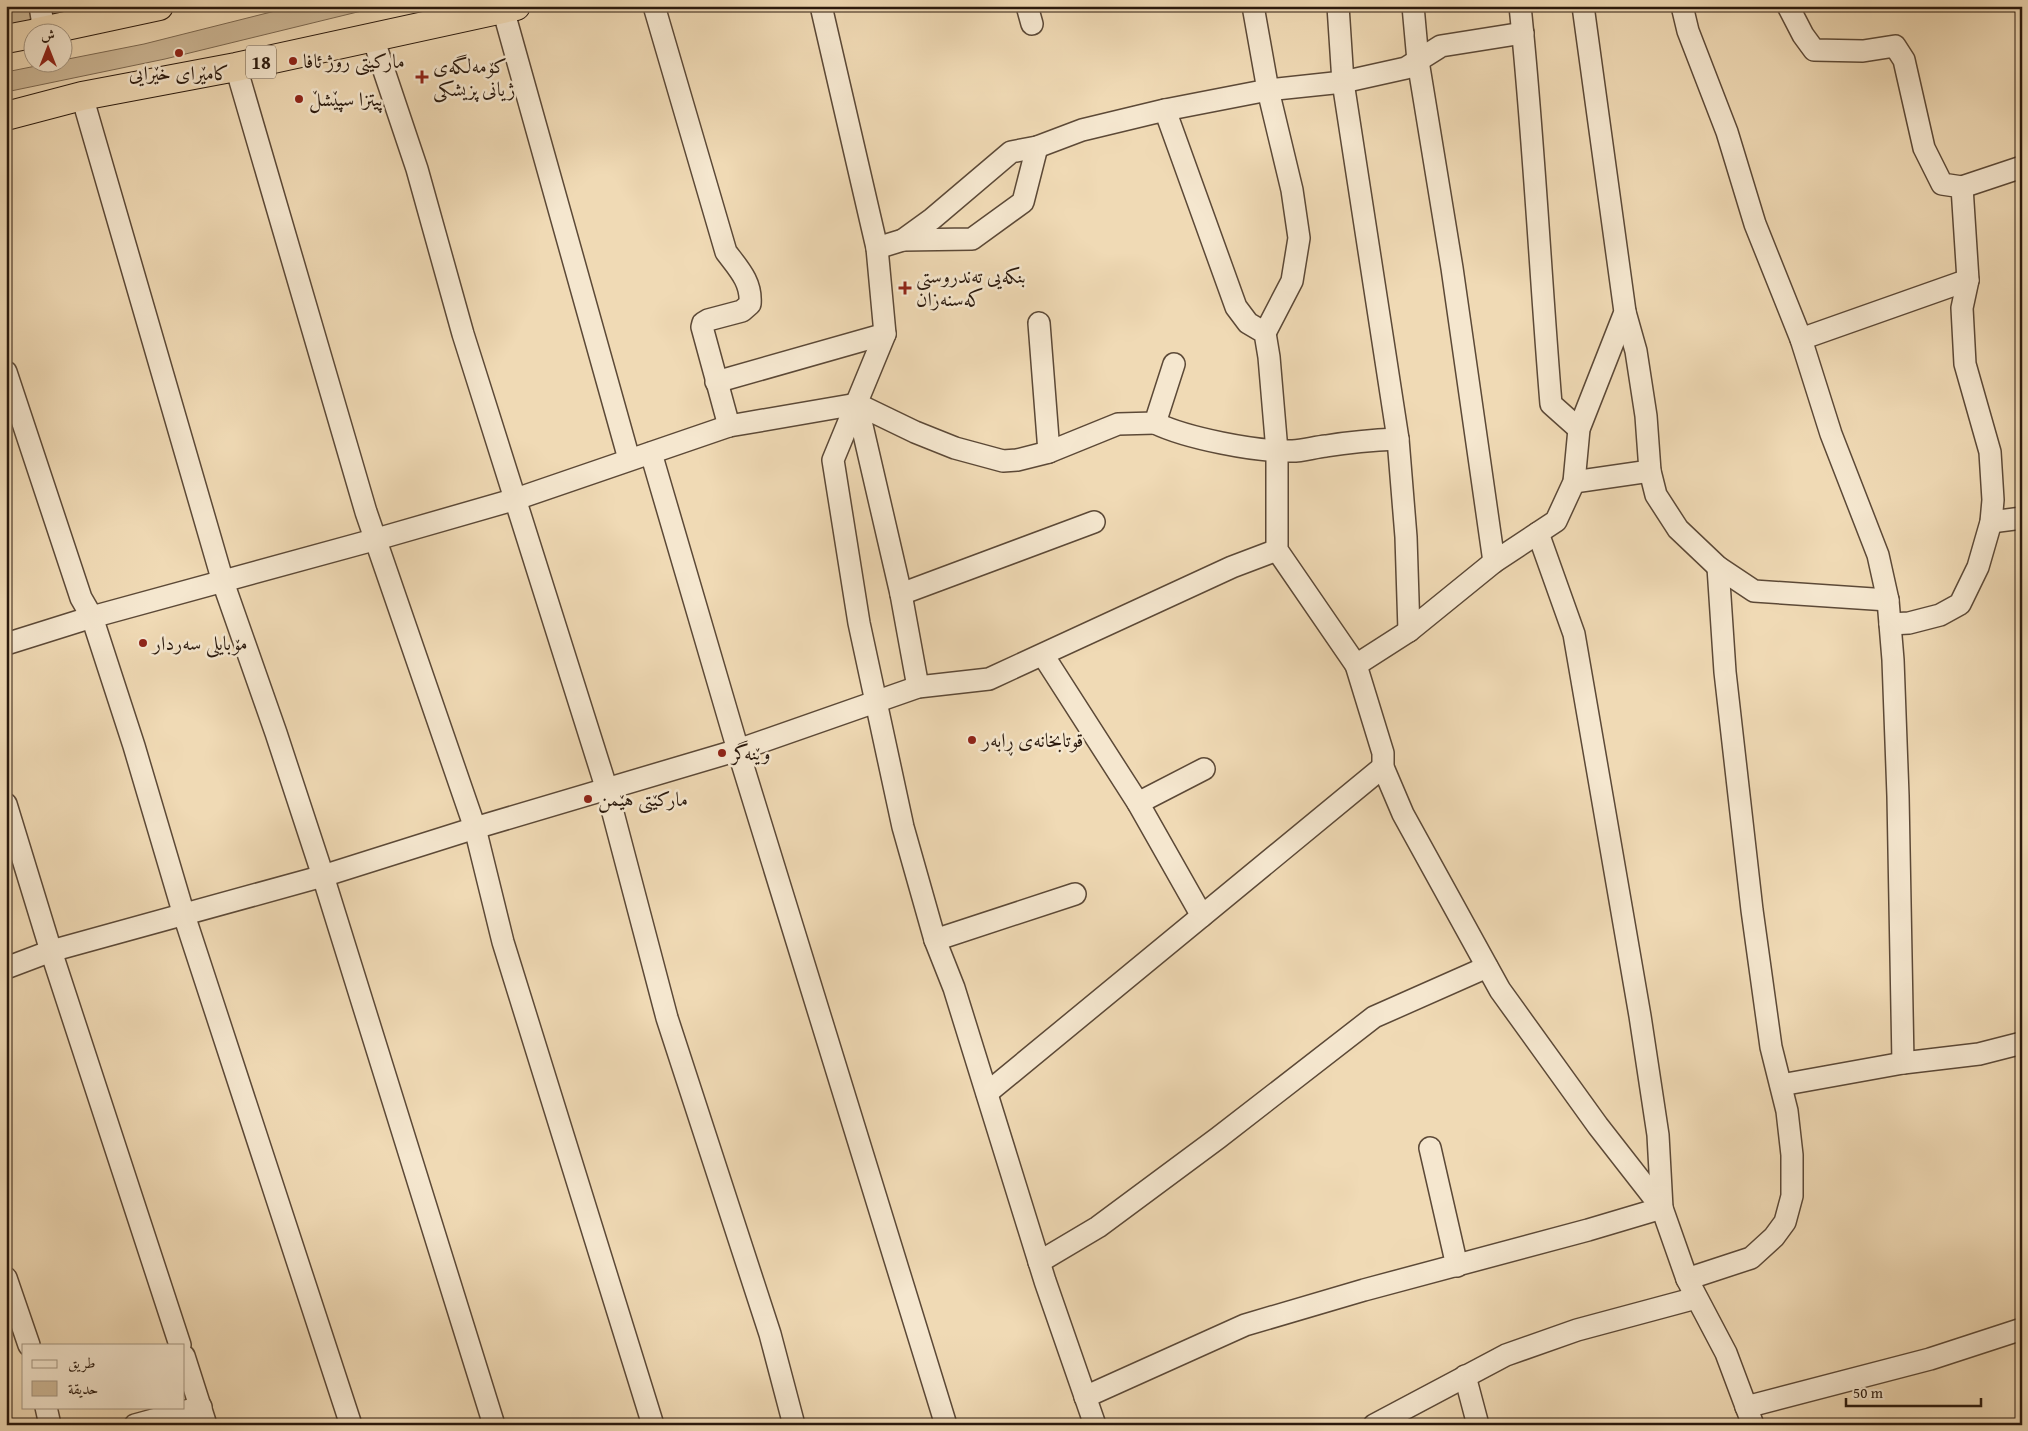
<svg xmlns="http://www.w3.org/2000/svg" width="2028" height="1431" font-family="'Gentium Book Plus',Amiri,serif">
	<rect width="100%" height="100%" fill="#f0dab5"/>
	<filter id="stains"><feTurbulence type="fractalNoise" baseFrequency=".004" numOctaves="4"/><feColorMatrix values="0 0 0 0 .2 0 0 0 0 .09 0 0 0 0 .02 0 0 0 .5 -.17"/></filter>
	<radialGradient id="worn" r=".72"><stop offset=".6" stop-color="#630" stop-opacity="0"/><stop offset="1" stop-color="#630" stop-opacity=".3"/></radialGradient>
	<!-- green -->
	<g fill="#ceb998" stroke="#7c6952">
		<path d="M6 6H110L6 29Z"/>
		<path d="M295 6H382L165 59 6 92V72L51 63 62 62 63 60 144 44Z"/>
	</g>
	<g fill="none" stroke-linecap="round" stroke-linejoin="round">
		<!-- minor casing -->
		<g stroke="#5c4937" stroke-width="24">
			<g id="minor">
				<path d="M40 6 44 31"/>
				<path d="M73 6 77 24"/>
				<path d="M654 6 726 252C738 268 752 282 750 304L742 311 708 320 703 323 702 327 729 426"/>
				<path d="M821 6 877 248 885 334 833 460 859 623 903 827 935 940 954 988 1045 1281 1095 1425"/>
				<path d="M1027 6 1032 24"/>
				<path d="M1253 6 1268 90 1292 190 1299 238 1292 281 1265 333"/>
				<path d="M1338 6 1343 82 1398 439 1406 537 1409 631"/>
				<path d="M1413 6 1418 61 1452 268 1494 562"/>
				<path d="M1520 6C1534 139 1540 272 1551 404L1579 429"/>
				<path d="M1682 6 1688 31 1727 132 1755 224 1801 339 1831 434 1878 555 1888 600 1893 660 1898 796 1903 1063"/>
				<path d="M1788 6 1803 35 1814 50 1863 51 1895 46 1904 60 1924 148 1942 184 1962 187 1968 280 1962 308 1965 364 1990 452 1993 500 1991 522 1978 567 1960 604 1940 615 1909 623 1890 624"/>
				<path d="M503 9 629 459"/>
				<path d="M373 38 417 169 463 334 607 790 667 1018 770 1334 794 1425"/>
				<path d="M236 67 366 512 475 828 503 942 653 1425"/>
				<path d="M82 96 223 582 276 733 323 876 494 1425"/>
				<path d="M1165 110 1268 90 1343 82 1406 68 1441 46 1523 33"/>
				<path d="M1962 187 2022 167"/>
				<path d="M903 240 972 239 1023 202 1037 147"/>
				<path d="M877 248 903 240 932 219 1011 152 1037 147 1082 130 1165 110 1236 307 1248 323 1265 333 1269 357 1277 451V550L1356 665 1383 753V767L1403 814 1500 990 1598 1126 1662 1208 1687 1279 1726 1353 1753 1425"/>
				<path d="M1625 312 1636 351 1646 416 1650 471 1656 495 1678 529 1718 567 1754 591 1888 600"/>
				<path d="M1039 323 1049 452"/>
				<path d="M1801 339 1968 280"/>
				<path d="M6 372 81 598 92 617 134 746 184 915 351 1425"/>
				<path d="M716 382 885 334"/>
				<path d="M857 404 901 594 918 687"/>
				<path d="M1155 423C1186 438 1256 452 1292 451 1303 451 1315 447 1326 446 1350 442 1374 440 1398 439"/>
				<path d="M651 453 738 750 946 1425"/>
				<path d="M1574 482 1650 471"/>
				<path d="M1991 522 2022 518"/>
				<path d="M901 594 1094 522"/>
				<path d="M6 644 92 617 377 539 516 499 729 426 857 404 915 432 955 448 1003 461 1017 460 1049 452 1118 424 1155 423 1174 364"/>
				<path d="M1043 655 1138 803 1202 916"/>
				<path d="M1356 665 1409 631 1494 562 1556 521 1574 482 1579 429 1625 312 1583 6"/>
				<path d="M1138 803 1204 769"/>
				<path d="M6 804 51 951 180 1345"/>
				<path d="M935 940 1075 894"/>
				<path d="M6 968 51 951 323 876 475 828 738 750 918 687 989 679 1232 567 1277 550"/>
				<path d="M1781 1085 1903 1063 1979 1054 2022 1043"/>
				<path d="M987 1093 1383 767"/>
				<path d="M1430 1148 1457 1266"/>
				<path d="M1039 1262 1098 1227 1218 1138 1374 1017 1487 967"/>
				<path d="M6 1278 29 1345"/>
				<path d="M1687 1279 1751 1258 1774 1237 1785 1222 1792 1196V1155L1787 1111 1771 1047 1752 910 1725 672 1718 567"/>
				<path d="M184 1356 206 1425"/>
				<path d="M1465 1376 1478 1425"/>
				<path d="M1085 1397 1245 1325 1364 1290 1588 1230 1662 1208 1658 1135 1640 1016 1574 634 1538 533"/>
				<path d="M46 1407 50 1425"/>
				<path d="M1746 1407 1930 1359 2022 1329"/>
				<path d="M135 1425 201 1407"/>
				<path d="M1374 1425 1506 1355 1577 1330 1696 1298"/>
			</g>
		</g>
		<!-- highway casing -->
		<g stroke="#2a190d" stroke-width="30">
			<g id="highway">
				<path d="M38 32 159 6"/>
				<path d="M6 39 32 34"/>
				<path d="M6 116 82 96 236 67 516 6"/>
			</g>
		</g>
		<!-- minor -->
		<use href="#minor" stroke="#f5e7cf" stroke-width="21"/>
		<!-- highway -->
		<use href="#highway" stroke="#f0dab5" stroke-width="28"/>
	</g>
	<!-- markers -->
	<g fill="#8f2418" stroke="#f5e7cf" stroke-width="2">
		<circle cx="179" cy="53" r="5"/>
		<circle cx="293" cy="61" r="5"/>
		<path d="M419.5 69.5h5v5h5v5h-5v5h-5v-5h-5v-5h5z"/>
		<circle cx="299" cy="99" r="5"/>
		<path d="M902.5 280.5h5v5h5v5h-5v5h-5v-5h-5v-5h5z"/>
		<circle cx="143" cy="643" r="5"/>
		<circle cx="972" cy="740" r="5"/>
		<circle cx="722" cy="753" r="5"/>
		<circle cx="588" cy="799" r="5"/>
	</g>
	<g text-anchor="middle" stroke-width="5" stroke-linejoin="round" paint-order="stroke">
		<!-- shield labels -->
		<rect fill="#f5e7cf" stroke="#675747" stroke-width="1" x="246" y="45.5" width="30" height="33" rx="4"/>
		<g font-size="19" font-weight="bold" fill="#2a190d">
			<text x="261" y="69">18</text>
		</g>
		<!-- poi labels -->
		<g font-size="20" fill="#2a190d" stroke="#f5e7cf" text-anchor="start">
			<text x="303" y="68">ماركيتى روژ ئافا</text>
			<text x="433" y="73">کۆمەلگەی<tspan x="433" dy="23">ژیانی پزیشکی</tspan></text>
			<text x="179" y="80" text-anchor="middle">كامێرای خێرایی</text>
			<text x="309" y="106">پیتزا سپێشڵ</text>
			<text x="916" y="283">بنکەیی تەندروستی<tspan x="916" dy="23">کەسنەزان</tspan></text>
			<text x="153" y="650">مۆبایلی سەردار</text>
			<text x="982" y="747">قوتابخانەی ڕابەر</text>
			<text x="732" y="760">وێنەگر</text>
			<text x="598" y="806">مارکێتی هێمن</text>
		</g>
	</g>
	<!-- margin -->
	<rect width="2028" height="1431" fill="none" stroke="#f0dab5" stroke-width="25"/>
	<rect x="8" y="8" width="2013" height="1416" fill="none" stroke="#2a190d" stroke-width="2.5"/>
	<rect x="12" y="12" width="2003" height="1406" fill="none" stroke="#2a190d"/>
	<!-- legend -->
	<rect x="22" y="1344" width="162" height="65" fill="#f5e7cf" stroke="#a49581"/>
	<rect x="32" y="1360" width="25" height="8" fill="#f5e7cf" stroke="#a49581"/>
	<text x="68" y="1368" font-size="15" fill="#2a190d">طريق</text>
	<rect x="32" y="1381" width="25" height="15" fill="#ceb998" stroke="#a49581"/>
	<text x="68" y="1394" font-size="15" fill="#2a190d">حديقة</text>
	<!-- north arrow -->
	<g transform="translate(48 48)"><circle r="24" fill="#f5e7cf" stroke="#a49581"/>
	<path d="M0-4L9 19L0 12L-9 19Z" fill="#8f2418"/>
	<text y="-8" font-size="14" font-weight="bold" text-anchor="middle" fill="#2a190d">ش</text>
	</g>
	<!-- scale -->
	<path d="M1846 1398v8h135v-8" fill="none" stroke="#2a190d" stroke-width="2.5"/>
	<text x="1853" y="1398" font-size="15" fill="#2a190d" stroke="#f5e7cf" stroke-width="4" paint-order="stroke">50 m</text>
	<rect width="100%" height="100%" filter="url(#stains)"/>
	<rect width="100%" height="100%" fill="url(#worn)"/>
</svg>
